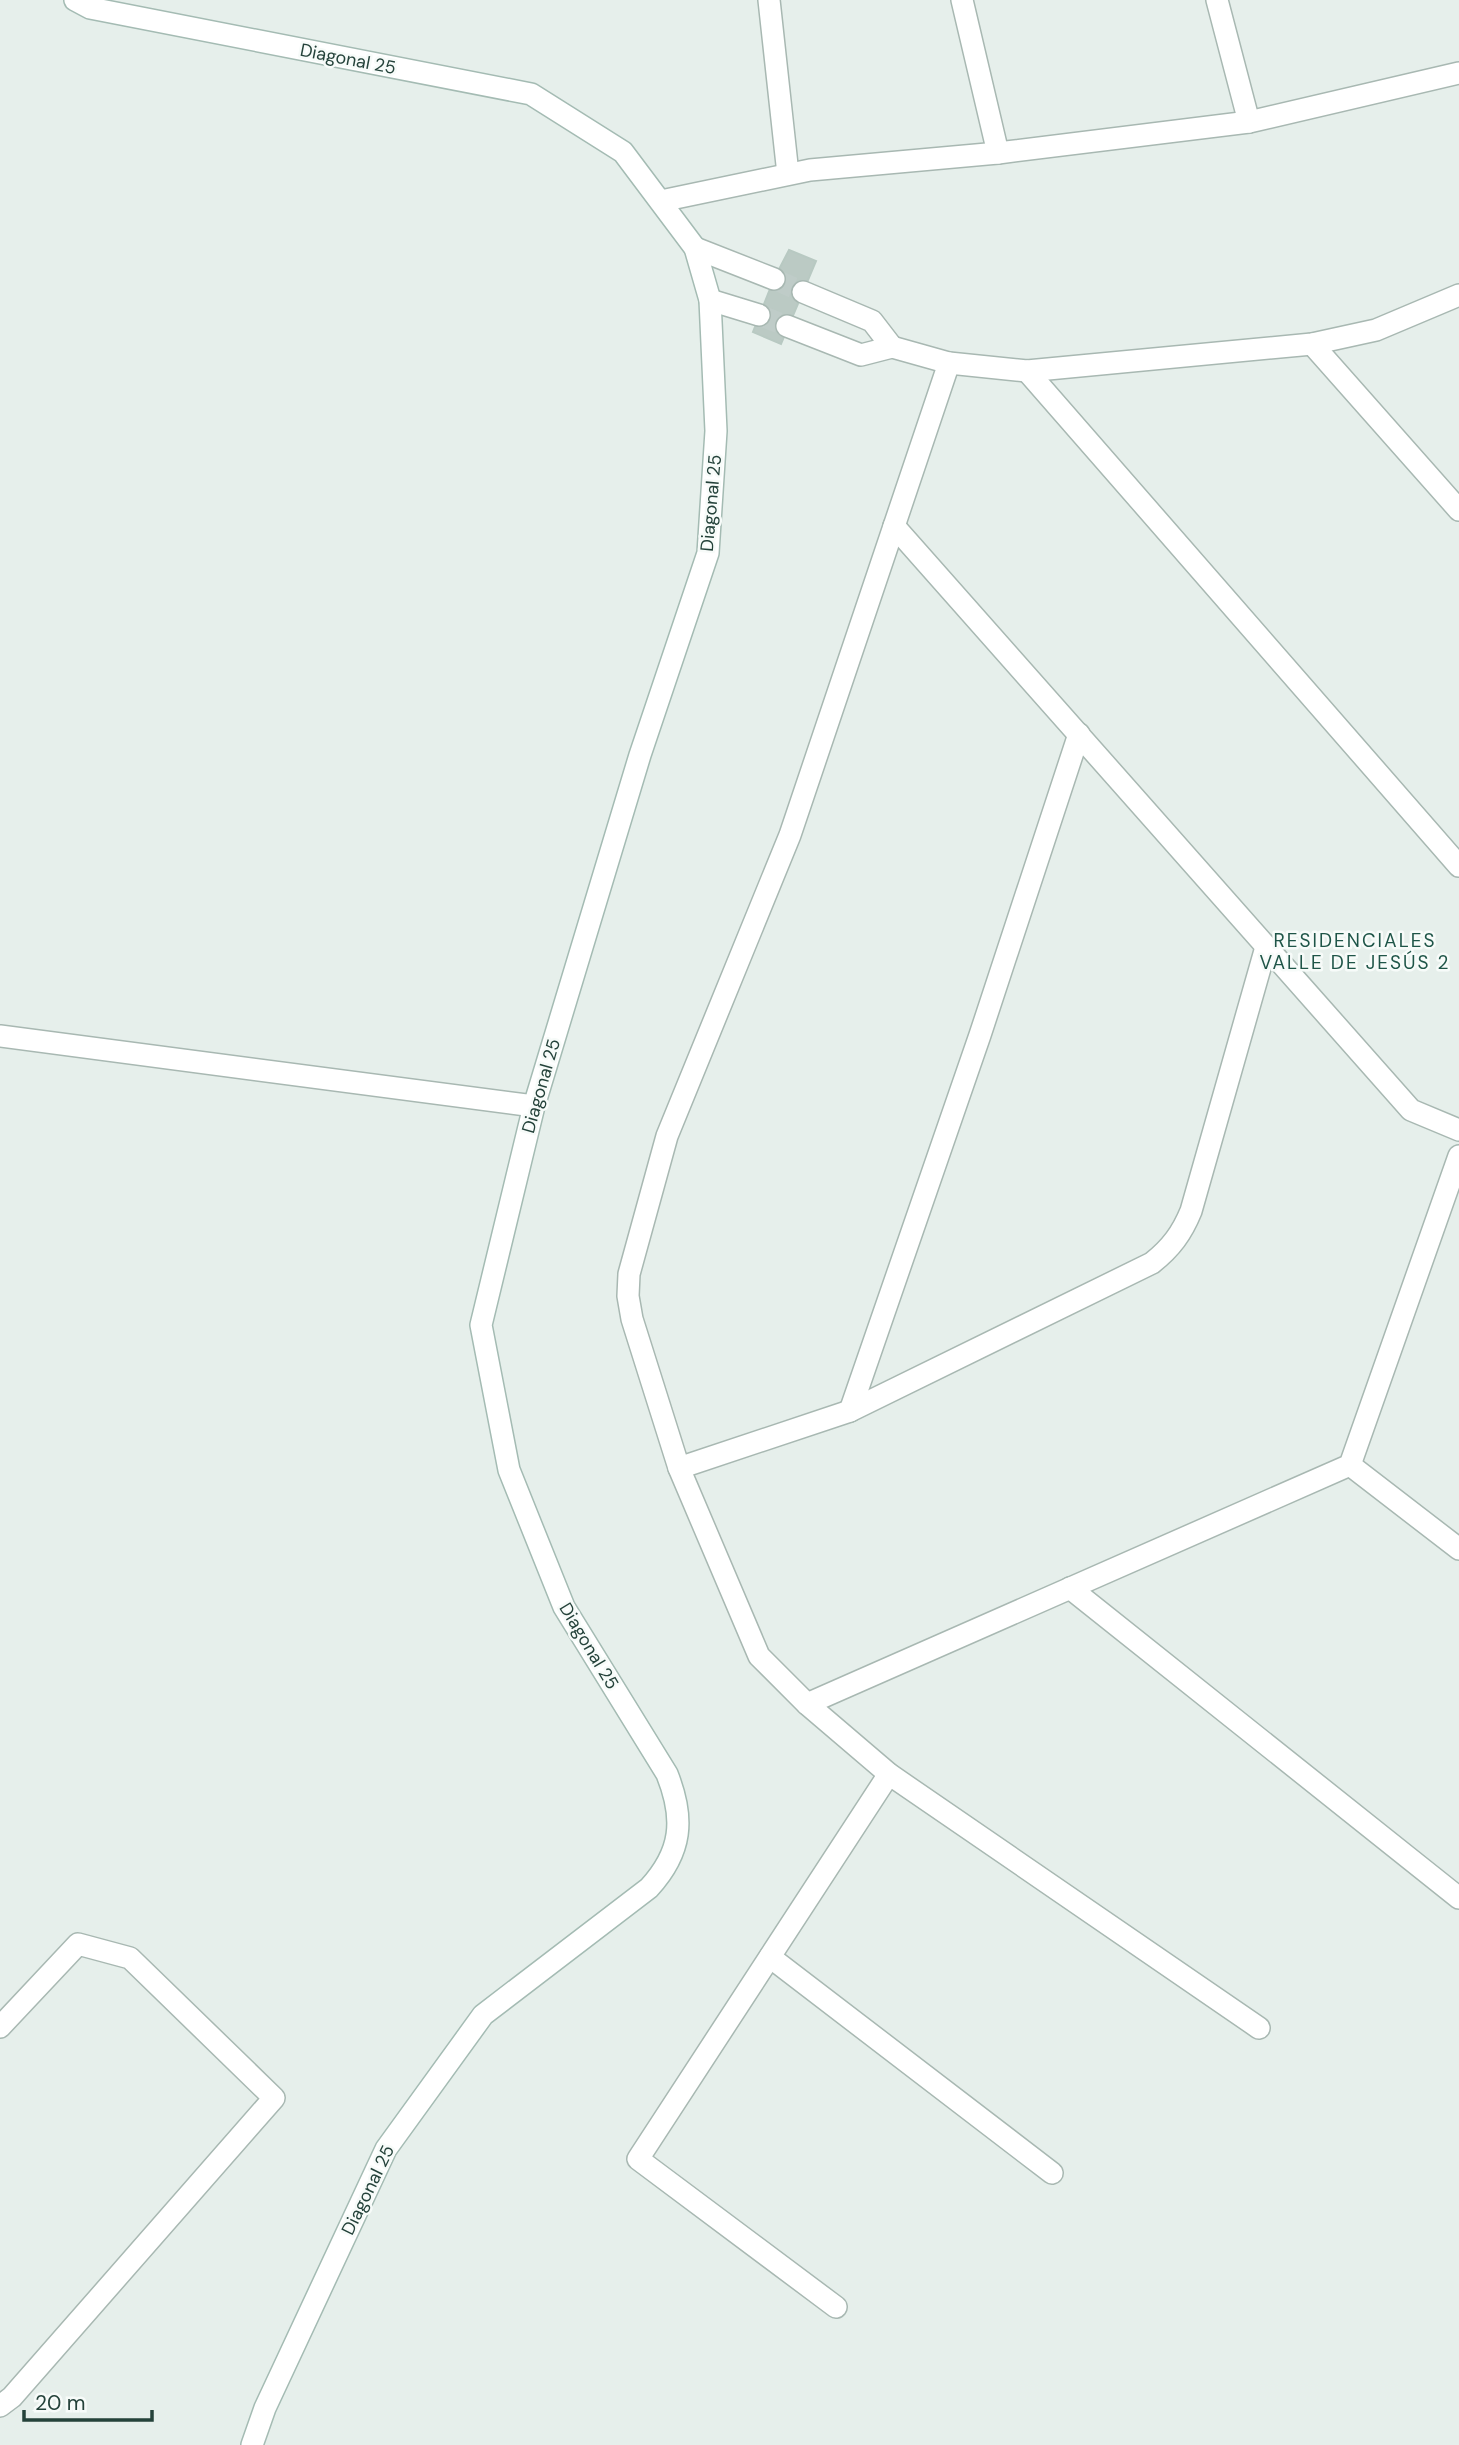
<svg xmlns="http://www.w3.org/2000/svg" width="1459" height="2445" font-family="'DM Sans',sans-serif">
	<rect width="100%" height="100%" fill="#e6efeb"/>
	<!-- building -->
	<path fill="#bbcac4" stroke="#b8c9c2" stroke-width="2" d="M789 250 816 261 781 344 753 332 774 279Z"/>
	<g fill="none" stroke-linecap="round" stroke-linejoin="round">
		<!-- street-tunnel -->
		<g stroke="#bfccc8" stroke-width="21" stroke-dasharray="21 10" stroke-linecap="butt">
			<path d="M774 279 803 292"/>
			<path d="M759 315 787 326"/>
		</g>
		<!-- street casing -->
		<g stroke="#a8b8b2" stroke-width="24">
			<g id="street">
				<path d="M769 0 788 174"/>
				<path d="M962 0 998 153"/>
				<path d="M1217 0 1249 122"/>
				<path d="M661 201 810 170 998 153 1249 122 1459 73"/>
				<path d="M695 248 774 279"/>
				<path d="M803 292 872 321 892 347"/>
				<path d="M710 300 759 315"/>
				<path d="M787 326 861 355 892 347 949 363 1027 371 1312 344 1376 330 1459 295"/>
				<path d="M1312 344 1459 510"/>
				<path d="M949 363 790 835 667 1136 629 1274 628 1296 632 1319 679 1468 759 1656 807 1704 889 1774 1259 2028"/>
				<path d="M1027 371 1459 866"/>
				<path d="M894 526 1411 1110 1459 1130"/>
				<path d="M0 1036 534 1106"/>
				<path d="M850 1411 980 1035 1079 734"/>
				<path d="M1350 1465 1459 1549"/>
				<path d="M679 1468 850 1411 1152 1263C1171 1248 1182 1233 1191 1211L1266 947"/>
				<path d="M1070 1588 1459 1898"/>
				<path d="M807 1704 1350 1465 1459 1156"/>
				<path d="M770 1957 1052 2173"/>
				<path d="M0 2027 78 1944 130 1958 274 2098 12 2397 0 2406"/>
				<path d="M836 2307 638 2159 889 1774"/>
			</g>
		</g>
		<!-- secondary casing -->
		<g stroke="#a4bbb3" stroke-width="24">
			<path id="secondary" d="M75 0 90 8 531 94 623 152 695 248 710 300 716 431 708 553 640 755 534 1106 481 1325 509 1470 564 1607 667 1774C685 1819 682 1852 649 1888L483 2015 386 2149 265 2408 252 2445"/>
		</g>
		<!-- street -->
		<use href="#street" stroke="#fff" stroke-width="21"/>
		<!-- secondary -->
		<use href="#secondary" stroke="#fff" stroke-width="21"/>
	</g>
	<g text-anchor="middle" stroke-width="5" stroke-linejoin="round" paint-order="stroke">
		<!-- street labels -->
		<g font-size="18" fill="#24423a" stroke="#f7fbf9">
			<text transform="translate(348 59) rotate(11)" y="6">Diagonal 25</text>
			<text transform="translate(711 503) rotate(-85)" y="6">Diagonal 25</text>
			<text transform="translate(541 1086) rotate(-74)" y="6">Diagonal 25</text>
			<text transform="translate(589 1646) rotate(59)" y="6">Diagonal 25</text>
			<text transform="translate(368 2190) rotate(-64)" y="6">Diagonal 25</text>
		</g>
		<!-- neighbourhood labels -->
		<g font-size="19" letter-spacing="2" fill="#1f5548" stroke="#f7fbf9">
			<text x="1355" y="947">RESIDENCIALES<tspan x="1355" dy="22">VALLE DE JESÚS 2</tspan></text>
		</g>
	</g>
	<!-- scale -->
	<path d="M24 2410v10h128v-10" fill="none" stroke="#24423a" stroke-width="3.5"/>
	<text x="35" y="2410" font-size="21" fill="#24423a" stroke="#f7fbf9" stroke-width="5" paint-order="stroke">20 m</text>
</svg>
